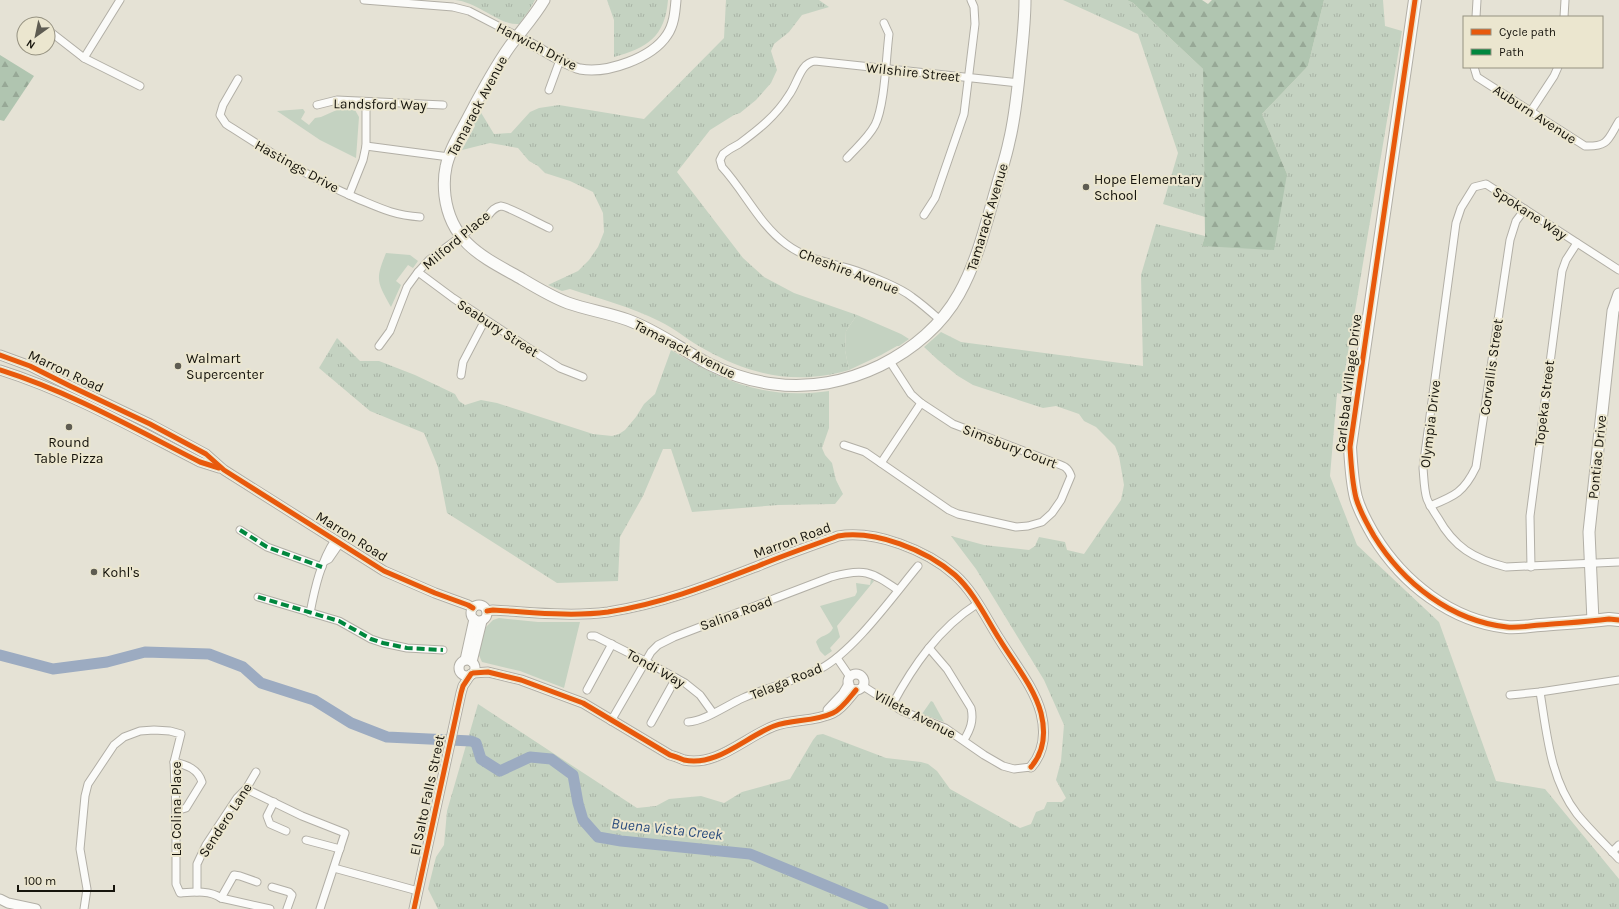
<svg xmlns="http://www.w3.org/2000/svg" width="1619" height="909" font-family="Karla,sans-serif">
	<defs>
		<pattern id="grass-tufts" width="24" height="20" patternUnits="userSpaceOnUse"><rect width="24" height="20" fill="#c4d2c1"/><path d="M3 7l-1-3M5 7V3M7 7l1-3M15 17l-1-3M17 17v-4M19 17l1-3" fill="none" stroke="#a8b3a5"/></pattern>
		<pattern id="forest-firs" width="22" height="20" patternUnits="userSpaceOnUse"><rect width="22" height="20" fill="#b0c5b0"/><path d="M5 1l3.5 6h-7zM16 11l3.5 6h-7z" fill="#97a896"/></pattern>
	</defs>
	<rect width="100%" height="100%" fill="#e5e2d5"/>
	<!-- grass -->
	<g fill="url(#grass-tufts)">
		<path d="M455 0H535L528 12 519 24C500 26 478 2 455 0Z"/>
		<path d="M607 0H668C665 37 647 48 614 57V20Z"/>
		<path d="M726 0H819L829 7 802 15 789 32 774 44 771 51 777 70 771 83 756 100 740 113 734 115 710 130 677 172 743 258 764 277 794 293 857 315 846 331 845 350 849 370C798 385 752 376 706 350 690 342 676 329 659 321 631 307 600 299 570 289L562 291 548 285 578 271 589 260 598 247 604 232 603 213 593 192 570 181 545 173 538 166 529 161 518 148 490 143 462 150 475 126 474 123 480 111 494 134 511 133 530 112 539 108 559 105 644 119 724 38Z"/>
		<path d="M1063 0H1127L1133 3 1203 69 1205 217 1163 204 1178 153 1138 34Z"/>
		<path d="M1324 0H1383L1385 26 1402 31 1341 394 1337 393 1330 476 1357 545 1439 622 1496 781 1545 789 1619 879V909H438L428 889 436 857 444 845 447 811 478 704 637 808 656 806 669 799 701 796 724 803 742 792 790 779 813 740 817 735 823 734 886 758 921 762 928 764 937 771 950 789 1020 828 1031 824 1036 812 1044 809 1047 802H1062L1066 798 1056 780 1061 761 1064 725 1044 680 976 569 951 536 984 545 1029 550 1035 546 1039 537 1065 542 1067 550 1084 554 1121 500 1124 485 1119 456 1115 446 1096 427 1084 421 1079 414 1056 406 1043 408 973 385 958 376 938 360 924 347 941 332 961 342 1143 366 1141 275 1156 224 1205 236 1202 246 1287 174 1262 114 1308 66Z"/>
		<path d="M337 338 360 361H379L415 375 455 394 459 401 465 405 481 400 497 403 593 434 612 436 619 434 625 430 636 417 644 404 655 394 671 350C724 382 766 400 829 391V428L822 448 825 455 832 463 836 480 843 494 835 504 778 505 692 512 671 449H663L643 496 620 537 618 581 557 583 447 513 438 467 424 433 370 411 319 368Z"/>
	</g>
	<!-- forest -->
	<g fill="url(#forest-firs)">
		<path d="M1127 0H1202L1208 4 1212 0H1324L1308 66 1262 114 1287 174 1274 250 1202 246 1205 236 1203 69 1133 3Z"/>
		<path d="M0 55 34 76 4 121 0 120Z"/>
	</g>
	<!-- green -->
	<g fill="#c4d2c1">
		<path d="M352 108 355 110 359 117 356 158 320 140 277 111 303 109 305 112 301 119 309 125 315 118 321 117 339 109Z"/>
		<path d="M386 253 410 255 418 261 413 268 408 265 396 281 401 285 391 307C377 282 375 280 386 253Z"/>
		<path d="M857 315 901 334 909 339 899 346H897L881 355 849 370 845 350 846 331Z"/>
		<path d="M871 579 874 581 837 626 840 637 830 648 832 651 825 656 820 651 816 642C819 635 829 637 833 628L820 606 855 596 857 592 856 583 870 585Z"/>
		<path d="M499 618 538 622H580L564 688 520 671 482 662 478 653 485 628 493 620Z"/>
		<path d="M931 701 933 702 944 722 922 714Z"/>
	</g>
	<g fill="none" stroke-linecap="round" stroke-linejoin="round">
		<!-- river -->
		<path stroke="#9cabc1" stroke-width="11" d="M0 655 53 669 107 662 145 652 209 654 243 667 261 683 314 700 351 723 387 737 471 741 476 743 481 759 500 771 530 757 551 759 573 775 578 803 583 820 598 837 621 841 750 854 883 909"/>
		<!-- minor casing -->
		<g stroke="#b2afa6" stroke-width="9">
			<g id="minor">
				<path d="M364 0 453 7 469 11 521 38"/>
				<path d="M1476 17 1477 0"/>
				<path d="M1564 17 1565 0"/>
				<path d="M37 22 39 24"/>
				<path d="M48 30 84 58 140 86"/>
				<path d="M84 58 120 0"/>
				<path d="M1474 67 1477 77 1585 146C1609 147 1608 139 1619 121"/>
				<path d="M238 79 223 105 220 115 226 124C268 151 309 178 356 198 380 208 393 215 420 217"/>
				<path d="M549 90 560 60"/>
				<path d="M317 105 337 100 443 105"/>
				<path d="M1531 111 1554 76 1558 67"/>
				<path d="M366 146 449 157"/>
				<path d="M847 158C857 147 868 138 875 125 885 105 886 57 889 34L884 23"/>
				<path d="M349 195 363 160 366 146V102"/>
				<path d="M924 215 935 198 964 114 975 24 974 7 971 0"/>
				<path d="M1619 270 1486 184 1474 187 1461 208 1456 223 1423 468C1424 478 1424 490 1427 499 1430 506 1434 512 1438 518 1454 547 1474 559 1506 567L1619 562"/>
				<path d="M418 272 453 298 527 347 560 368 583 377"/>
				<path d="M940 320C931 312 922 304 912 297 901 288 871 276 857 271 833 263 807 260 786 244 759 224 745 192 722 167L720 160 723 154C728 150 733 147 739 144 758 130 776 116 789 95 798 83 800 63 815 61L1019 83"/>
				<path d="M379 346 390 331 407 287 418 272 429 260 487 217C491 212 494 207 501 206 507 206 540 224 549 228"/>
				<path d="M461 375 463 362 485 320"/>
				<path d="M844 445 865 452 949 510 958 514 1016 527 1028 526 1042 522 1052 513 1061 500 1071 476C1068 467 1064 466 1055 463L953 424 921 403 911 394 889 360"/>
				<path d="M881 463 921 403"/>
				<path d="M1430 506C1455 496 1464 492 1476 467L1510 240 1516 221 1525 209"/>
				<path d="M240 530 267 547 322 567"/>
				<path d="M325 561 329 559 340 543"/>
				<path d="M1531 567 1530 516 1562 271 1566 260 1577 243"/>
				<path d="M258 597 339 621 371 639 383 643 407 648 443 650"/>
				<path d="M310 613C315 587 321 561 335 540"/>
				<path d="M591 636H595L645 661 685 683 700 695 713 713"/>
				<path d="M929 648 947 669 971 708C974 721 970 730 964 740"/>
				<path d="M837 658 850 677"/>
				<path d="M863 686 902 711 945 728 984 755 1003 766 1014 769 1031 767"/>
				<path d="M587 690 612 644"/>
				<path d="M1540 692C1547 734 1550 779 1577 814 1590 830 1605 844 1619 859"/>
				<path d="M1510 695 1540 692 1619 680"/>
				<path d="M892 705C913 666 939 628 977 604"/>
				<path d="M611 721 651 652 658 645 674 637 831 577C864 568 870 571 898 590"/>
				<path d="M688 722C705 721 727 705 743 698 768 687 795 681 820 669 854 651 893 596 918 566"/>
				<path d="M651 723 676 678"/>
				<path d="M174 762C187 765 198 769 202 782L186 808 176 811"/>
				<path d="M246 789 302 816 345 833 320 909"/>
				<path d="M274 802 267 816 270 824 286 831"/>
				<path d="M306 840 340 849"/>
				<path d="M1612 852 1619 845"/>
				<path d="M334 868 418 891"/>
				<path d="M272 887 289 892 292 895 287 909"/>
				<path d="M197 892V864L206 845 237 798 246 789 256 772"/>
				<path d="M221 898 234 875 240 876 257 882"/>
				<path d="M84 909 87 889 80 849 85 796 88 784 114 745 124 737 140 731 154 730 170 731 181 734 174 762 176 811V884L180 893C193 892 210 890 221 898L270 909"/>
			</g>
		</g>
		<!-- tertiary casing -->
		<g stroke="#b2afa6" stroke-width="11">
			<g id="tertiary">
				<path d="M526 41C542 49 564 65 580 69 607 74 652 58 667 35 674 25 675 12 676 0"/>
				<path d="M0 355 30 366 70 386 150 424 206 454 224 470 384 571 435 593 468 605 473 608"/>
				<path d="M0 370C70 392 135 429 200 462L219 468"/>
				<circle cx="479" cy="613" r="8"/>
				<path d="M487 611 493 610C531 612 569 617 608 612 661 604 709 585 758 566 784 555 811 546 838 536 876 530 926 550 955 575 974 592 986 618 1000 640 1014 663 1034 687 1041 713 1046 733 1044 752 1031 767"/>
				<path d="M465 660 474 619"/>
				<circle cx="467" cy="668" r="8"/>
				<path d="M472 662 482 621"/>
				<path d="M473 673 488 672 521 680 583 703 670 755C674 756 679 758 684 760 717 767 745 737 774 726 793 719 814 722 833 713 842 709 850 697 856 690"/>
				<circle cx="856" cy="682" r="8"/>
				<path d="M828 710 843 694 849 684"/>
				<path d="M0 899 8 903 36 909"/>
				<path d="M414 909 461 693 463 686 471 674"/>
			</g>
		</g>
		<!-- secondary casing -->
		<g stroke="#b2afa6" stroke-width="13">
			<g id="secondary">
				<path d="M544 0C534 17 521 31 510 46 493 70 480 95 467 120 459 135 449 151 446 167 444 176 444 187 445 196 451 244 485 258 522 279 537 288 552 297 568 303 588 310 609 313 628 320 658 331 682 350 709 364 729 374 751 381 774 384 844 394 925 355 959 294 978 260 986 223 997 186 1001 171 1006 157 1009 142 1016 114 1018 85 1021 57 1023 38 1025 19 1025 0"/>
				<path d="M1593 621 1589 532 1613 311 1619 294"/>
			</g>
		</g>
		<!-- primary casing -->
		<g stroke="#b2afa6" stroke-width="14">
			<path id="primary" d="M1415 0 1350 447C1351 464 1352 482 1356 498 1360 512 1367 524 1374 536 1403 583 1451 621 1507 627 1517 628 1529 626 1540 625 1563 623 1586 622 1609 619L1619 620"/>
		</g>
		<!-- minor -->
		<use href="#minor" stroke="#fbfbf9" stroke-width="7"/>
		<!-- tertiary -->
		<use href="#tertiary" stroke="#fbfbf9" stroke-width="9"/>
		<!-- secondary -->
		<use href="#secondary" stroke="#fbfbf9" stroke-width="11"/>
		<!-- primary -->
		<use href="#primary" stroke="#fbfbf9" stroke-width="12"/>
		<!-- quiet -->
		<g stroke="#00873e" stroke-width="4" stroke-dasharray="8 4" stroke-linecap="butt">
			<path d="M240 530 267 547 322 567"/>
			<path d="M258 597 339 621 371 639 383 643 407 648 443 650"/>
		</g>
		<!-- cycleway casing -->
		<g stroke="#ebe6cf" stroke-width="8">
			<g id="cycleway">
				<path d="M1415 0 1350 447C1351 464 1352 482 1356 498 1360 512 1367 524 1374 536 1403 583 1451 621 1507 627 1517 628 1529 626 1540 625 1563 623 1586 622 1609 619L1619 620"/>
				<path d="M0 355 30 366 70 386 150 424 206 454 224 470 384 571 435 593 468 605 473 608"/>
				<path d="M0 370C70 392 135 429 200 462L219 468"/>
				<path d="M487 611 493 610C531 612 569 617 608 612 661 604 709 585 758 566 784 555 811 546 838 536 876 530 926 550 955 575 974 592 986 618 1000 640 1014 663 1034 687 1041 713 1046 733 1044 752 1031 767"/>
				<path d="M473 673 488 672 521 680 583 703 670 755C674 756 679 758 684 760 717 767 745 737 774 726 793 719 814 722 833 713 842 709 850 697 856 690"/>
				<path d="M414 909 461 693 463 686 471 674"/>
			</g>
		</g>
		<!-- cycleway -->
		<use href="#cycleway" stroke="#e8590c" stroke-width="5"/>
	</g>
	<!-- markers -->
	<g fill="#5e5c52" stroke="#ebe6cf" stroke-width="1.5">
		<circle cx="1086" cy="187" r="4"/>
		<circle cx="178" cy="366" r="4"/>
		<circle cx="69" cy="427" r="4"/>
		<circle cx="94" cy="572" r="4"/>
	</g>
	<g text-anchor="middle" stroke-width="4" stroke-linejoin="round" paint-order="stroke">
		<!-- street labels -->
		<g font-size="14" fill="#16140c" stroke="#ebe6cf">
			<text transform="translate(537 46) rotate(27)" y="5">Harwich Drive</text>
			<text transform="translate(913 72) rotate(6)" y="5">Wilshire Street</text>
			<text transform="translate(380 104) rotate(1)" y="5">Landsford Way</text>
			<text transform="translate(477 106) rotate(-62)" y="5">Tamarack Avenue</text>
			<text transform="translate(1535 114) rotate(33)" y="5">Auburn Avenue</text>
			<text transform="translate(297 166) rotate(29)" y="5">Hastings Drive</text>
			<text transform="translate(1530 213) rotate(33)" y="5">Spokane Way</text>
			<text transform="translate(987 217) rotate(-73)" y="5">Tamarack Avenue</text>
			<text transform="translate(456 240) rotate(-40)" y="5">Milford Place</text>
			<text transform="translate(849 271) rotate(21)" y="5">Cheshire Avenue</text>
			<text transform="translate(498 328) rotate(33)" y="5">Seabury Street</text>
			<text transform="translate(685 349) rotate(27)" y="5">Tamarack Avenue</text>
			<text transform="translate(1491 367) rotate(-82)" y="5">Corvallis Street</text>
			<text transform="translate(66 371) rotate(25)" y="5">Marron Road</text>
			<text transform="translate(1348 383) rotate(-83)" y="5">Carlsbad Village Drive</text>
			<text transform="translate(1544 403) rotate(-83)" y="5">Topeka Street</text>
			<text transform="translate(1430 424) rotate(-83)" y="5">Olympia Drive</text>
			<text transform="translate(1010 446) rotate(21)" y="5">Simsbury Court</text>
			<text transform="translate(1597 457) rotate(-84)" y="5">Pontiac Drive</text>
			<text transform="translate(352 536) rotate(32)" y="5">Marron Road</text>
			<text transform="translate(792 540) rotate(-20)" y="5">Marron Road</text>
			<text transform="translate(736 613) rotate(-20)" y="5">Salina Road</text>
			<text transform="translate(656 668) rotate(29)" y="5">Tondi Way</text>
			<text transform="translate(786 681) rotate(-22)" y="5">Telaga Road</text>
			<text transform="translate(915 714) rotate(27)" y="5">Villeta Avenue</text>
			<text transform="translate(427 795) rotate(-78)" y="5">El Salto Falls Street</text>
			<text transform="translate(176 809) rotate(-90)" y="5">La Colina Place</text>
			<text transform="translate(225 820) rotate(-57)" y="5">Sendero Lane</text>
		</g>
		<!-- poi labels -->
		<g font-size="14" fill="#16140c" stroke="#ebe6cf" text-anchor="start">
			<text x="1094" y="184">Hope Elementary<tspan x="1094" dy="16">School</tspan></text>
			<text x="186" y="363">Walmart<tspan x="186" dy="16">Supercenter</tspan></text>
			<text x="69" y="447" text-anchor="middle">Round<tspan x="69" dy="16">Table Pizza</tspan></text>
			<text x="102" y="577">Kohl's</text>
		</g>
		<!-- water labels -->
		<g font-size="15" font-style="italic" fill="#2b4c7d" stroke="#ebe6cf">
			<text transform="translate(667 829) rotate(6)" y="5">Buena Vista Creek</text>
		</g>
	</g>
	<!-- legend -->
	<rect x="1463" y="16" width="140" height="52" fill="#ebe6cf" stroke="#969281"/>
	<rect x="1471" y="29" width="20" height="6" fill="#e8590c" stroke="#969281"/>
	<text x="1499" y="36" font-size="12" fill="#16140c">Cycle path</text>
	<rect x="1471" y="49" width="20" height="6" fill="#00873e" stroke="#969281"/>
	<text x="1499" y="56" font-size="12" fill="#16140c">Path</text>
	<!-- north arrow -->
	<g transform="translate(36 36) rotate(213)"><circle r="19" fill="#ebe6cf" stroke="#969281"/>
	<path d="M0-3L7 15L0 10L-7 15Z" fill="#5e5c52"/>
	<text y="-6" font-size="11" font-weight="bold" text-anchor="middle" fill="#16140c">N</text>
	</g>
	<!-- scale -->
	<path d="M18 885v6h96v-6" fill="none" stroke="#16140c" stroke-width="2"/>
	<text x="24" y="885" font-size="12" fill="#16140c" stroke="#ebe6cf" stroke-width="3" paint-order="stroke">100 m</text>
</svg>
